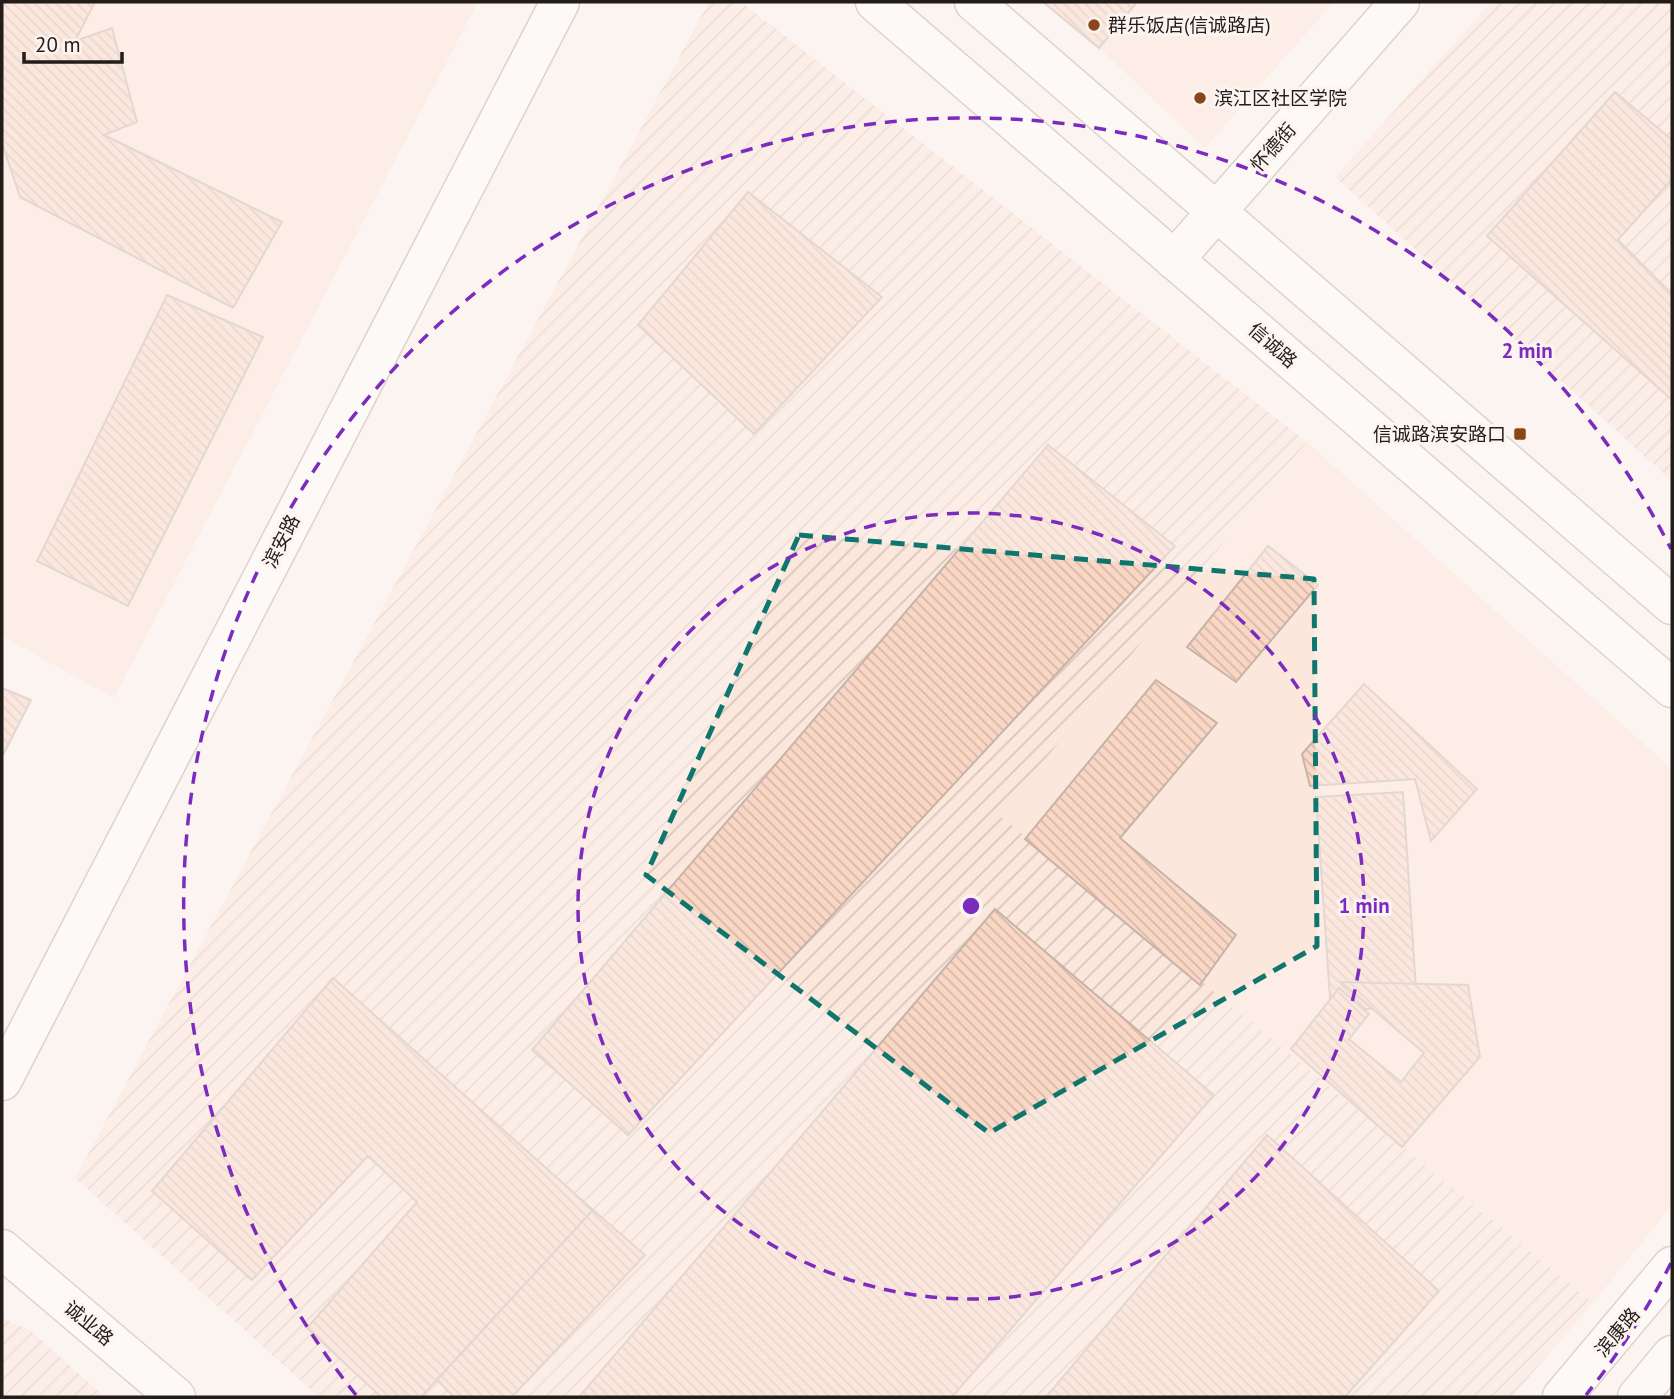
<svg xmlns="http://www.w3.org/2000/svg" width="1674" height="1399" font-family="'PT Sans','Noto Sans SC',sans-serif">
	<defs>
		<pattern id="industrial-furrows" width="10" height="10" patternUnits="userSpaceOnUse" patternTransform="scale(1.75)"><rect width="10" height="10" fill="#fce7dc"/><path d="M-1 1l2-2M0 10L10 0M9 11l2-2" fill="none" stroke="#d8c6bc"/></pattern>
		<pattern id="building-back-hatch" width="6" height="6" patternUnits="userSpaceOnUse" patternTransform="scale(1.75)"><rect width="6" height="6" fill="#fad7c5"/><path d="M-1 5l2 2M0 0l6 6M5-1l2 2" fill="none" stroke="#d6b8a9"/></pattern>
	</defs>
	<rect width="100%" height="100%" fill="#fcf4f0"/>
	<!-- built -->
	<g fill="#fce7dc">
		<path d="M2 2H478L114 698 2 636Z"/>
		<path d="M1137 2H1334L1205 148 1099 48Z"/>
		<path d="M1307 442 1672 769V1205L1593 1303 998 815Z"/>
	</g>
	<!-- industrial -->
	<g fill="url(#industrial-furrows)">
		<path d="M709 2H741L1307 442 999 815 1593 1303 1512 1397H319L75 1178Z"/>
		<path d="M1491 2H1672V481L1335 177Z"/>
		<path d="M2 1318 31 1331 105 1397H2Z"/>
	</g>
	<!-- building -->
	<g fill="url(#building-back-hatch)" stroke="#c6b4aa" stroke-width="2">
		<path d="M2 2H95L75 41 112 28 137 122 104 135 282 222 233 308 20 197 2 143Z"/>
		<path d="M1043 2H1137L1099 48Z"/>
		<path d="M1615 92 1672 140V179L1618 240 1672 294V400L1487 236Z"/>
		<path d="M748 192 882 297 754 434 638 325Z"/>
		<path d="M167 295 263 337 128 606 37 561Z"/>
		<path d="M1048 445 1175 546 628 1135 532 1050Z"/>
		<path d="M1268 546 1318 585 1236 682 1187 647Z"/>
		<path d="M1156 680 1217 723 1120 838 1236 935 1200 985 1025 839Z"/>
		<path d="M1364 684 1477 789 1431 841 1415 779 1310 786 1302 754Z"/>
		<path d="M2 688 31 700 2 757Z"/>
		<path d="M1403 792 1417 1005 1331 1012 1316 797Z"/>
		<path d="M995 909 1214 1095 952 1397H579Z"/>
		<path d="M333 978 593 1210 421 1397H381L307 1328 417 1202 368 1156 252 1280 152 1191Z"/>
		<path d="M1341 982 1468 985 1480 1057 1402 1147 1291 1049 1339 988 1369 1014 1349 1039 1401 1082 1424 1053Z"/>
		<path d="M1267 1135 1439 1291 1345 1397H1046Z"/>
		<path d="M593 1210 645 1255 512 1397H454L437 1380Z"/>
	</g>
	<g fill="none" stroke-linecap="round" stroke-linejoin="round">
		<!-- minor casing -->
		<g stroke="#bba99f" stroke-width="41">
			<g id="minor">
				<path d="M1174 260 1400 2"/>
				<path d="M2 1081 560 2"/>
				<path d="M2 1249 176 1397"/>
			</g>
		</g>
		<!-- major casing -->
		<g stroke="#bba99f" stroke-width="41">
			<g id="major">
				<path d="M875 2 1672 688"/>
				<path d="M974 2 1672 605"/>
				<path d="M1562 1397 1672 1266"/>
				<path d="M1637 1397 1672 1355"/>
			</g>
		</g>
		<!-- minor -->
		<use href="#minor" stroke="#fff" stroke-width="38"/>
		<!-- major -->
		<use href="#major" stroke="#fff" stroke-width="38"/>
	</g>
	<!-- marked area -->
	<path d="M0 0H1674V1399H0ZM799 535 1314 579 1317 946 989 1133 646 875Z" fill="#fcf4f0" fill-opacity=".55" fill-rule="evenodd"/>
	<path fill="none" stroke="#0f766e" stroke-width="5" stroke-dasharray="14 9" stroke-linejoin="round" d="M799 535 1314 579 1317 946 989 1133 646 875Z"/>
	<!-- distance rings -->
	<g fill="none" stroke="#7b2cbf" stroke-width="3.5" stroke-dasharray="12 9">
		<circle cx="971" cy="906" r="393"/>
		<path d="M1671 1263A786 786 0 0 1 1586 1395M356 1395A786 786 0 1 1 1671 549"/>
	</g>
	<!-- markers -->
	<g fill="#8a4619" stroke="#fcf4f0" stroke-width="2.5">
		<circle cx="1094" cy="25" r="7"/>
		<circle cx="1200" cy="98" r="7"/>
		<rect x="1513" y="427" width="14" height="14" rx="3.5"/>
	</g>
	<g text-anchor="middle" stroke-width="6" stroke-linejoin="round" paint-order="stroke">
		<!-- poi labels -->
		<g font-size="19" fill="#231c19" stroke="#fcf4f0" text-anchor="start">
			<text x="1108" y="32">群乐饭店(信诚路店)</text>
			<text x="1214" y="105">滨江区社区学院</text>
			<text x="1506" y="441" text-anchor="end">信诚路滨安路口</text>
		</g>
		<!-- street labels -->
		<g font-size="19" fill="#231c19" stroke="#fcf4f0">
			<text transform="translate(1273 147) rotate(-49)" y="7">怀德街</text>
			<text transform="translate(1273 345) rotate(41)" y="7">信诚路</text>
			<text transform="translate(281 541) rotate(-63)" y="7">滨安路</text>
			<text transform="translate(89 1323) rotate(40)" y="7">诚业路</text>
			<text transform="translate(1617 1332) rotate(-50)" y="7">滨康路</text>
		</g>
	</g>
	<circle cx="971" cy="906" r="10" fill="#7b2cbf" stroke="#fcf4f0" stroke-width="3.5"/>
	<g font-size="21" text-anchor="middle" font-weight="bold" fill="#7b2cbf" stroke="#fcf4f0" stroke-width="6" stroke-linejoin="round" paint-order="stroke">
		<text x="1527" y="358">2 min</text>
		<text x="1364" y="913">1 min</text>
	</g>
	<!-- border -->
	<rect width="1674" height="1399" fill="none" stroke="#231c19" stroke-width="7"/>
	<!-- scale -->
	<path d="M24 52v10h98v-10" fill="none" stroke="#231c19" stroke-width="3.5"/>
	<text x="35" y="52" font-size="21" fill="#231c19" stroke="#fcf4f0" stroke-width="5" paint-order="stroke">20 m</text>
</svg>
